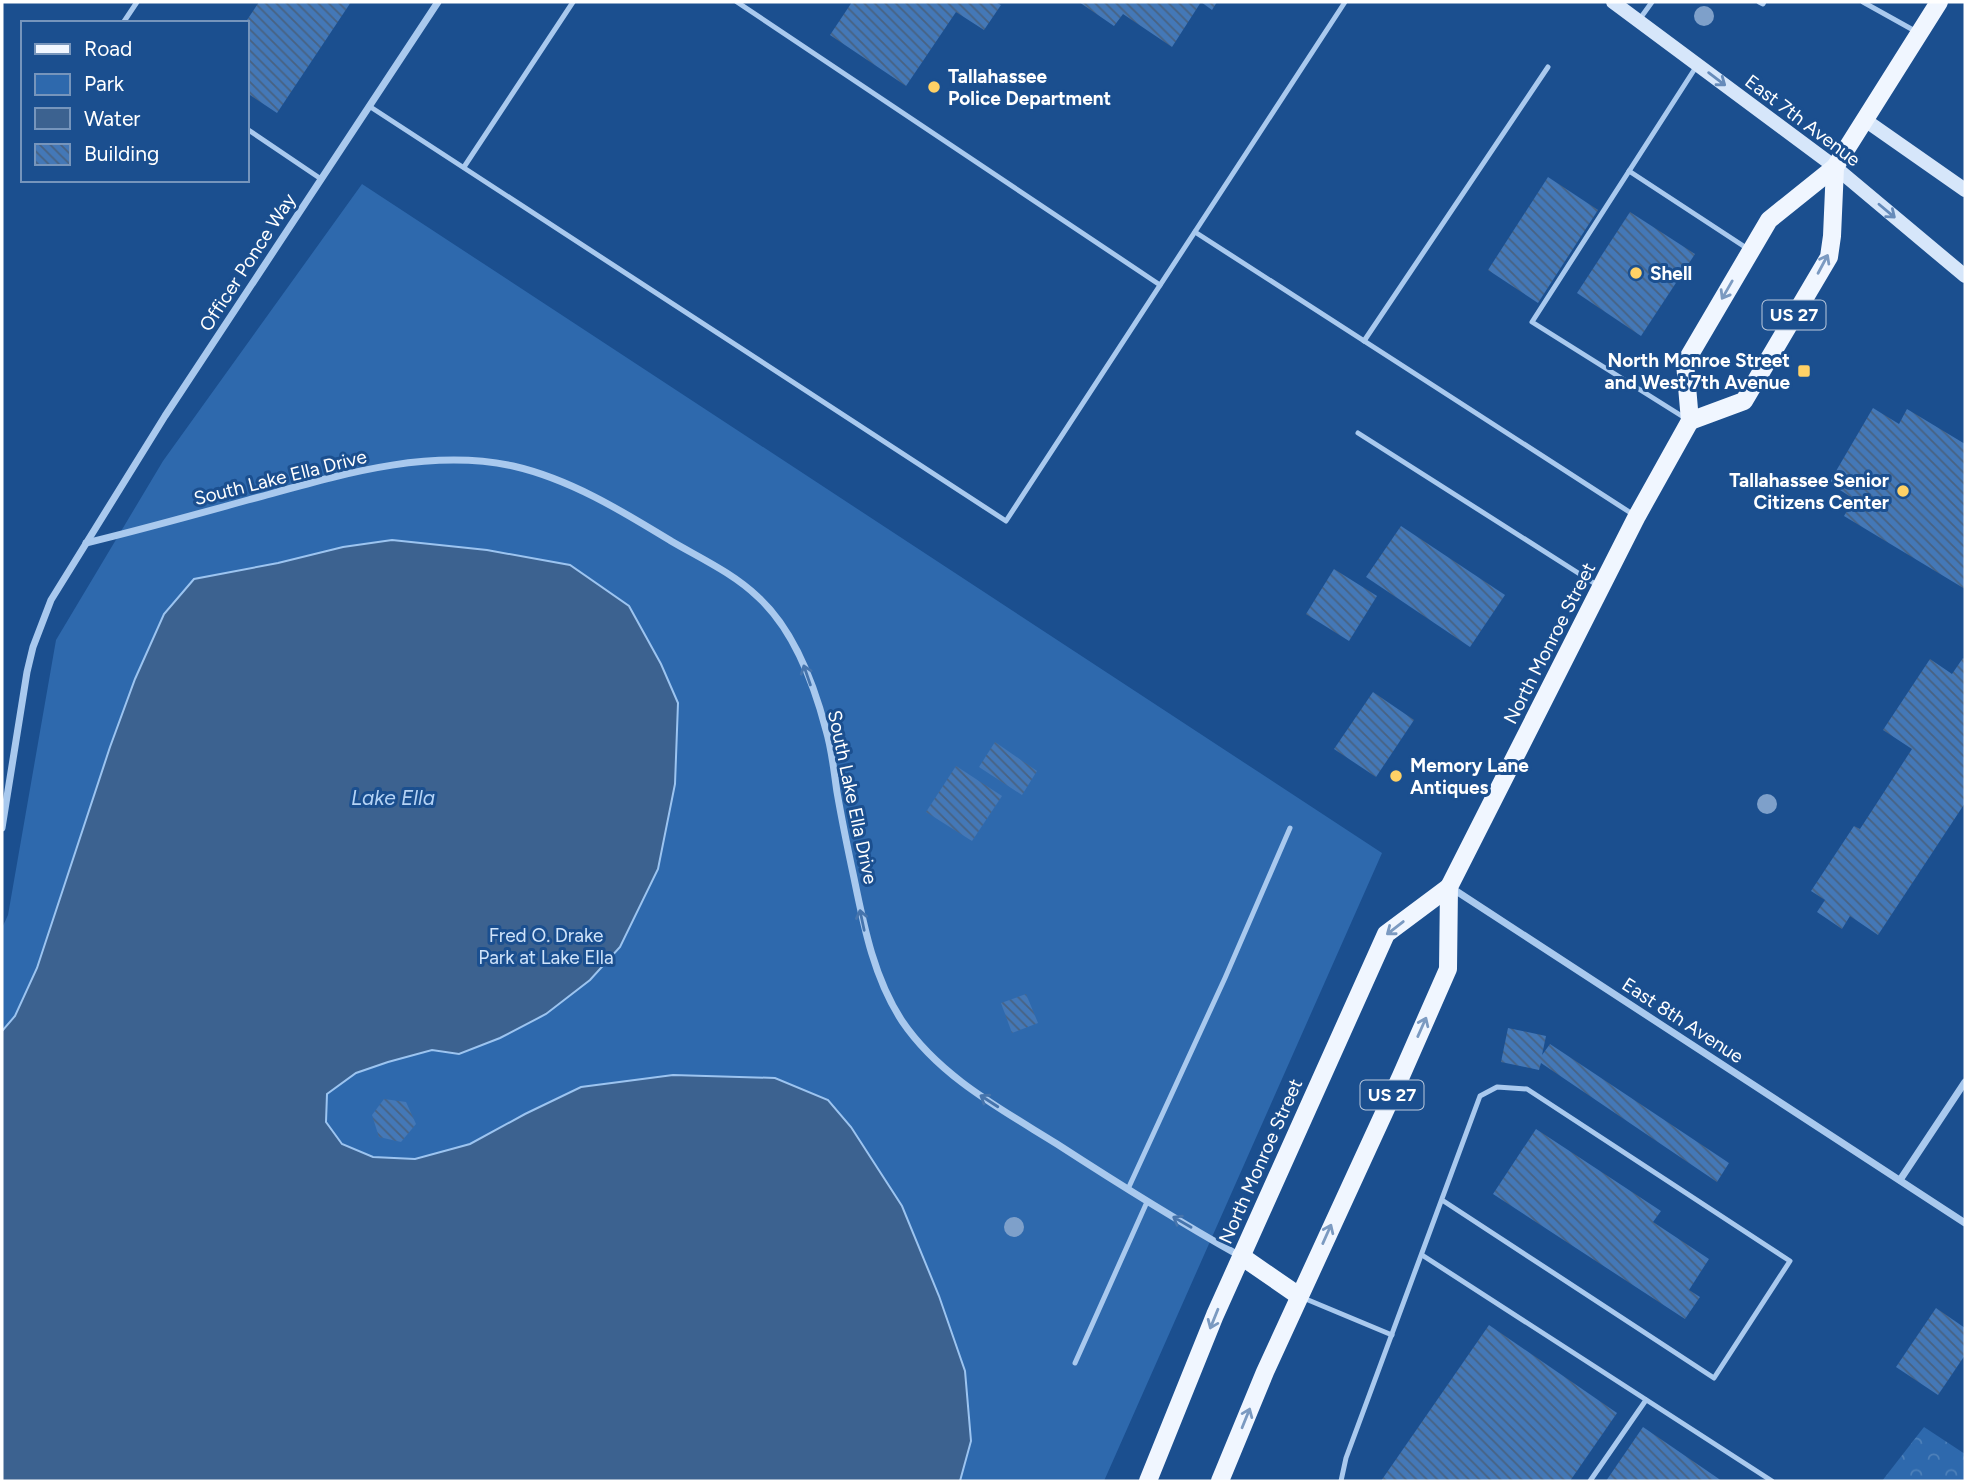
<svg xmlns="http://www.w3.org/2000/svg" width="1967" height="1483" font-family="Figtree,sans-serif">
	<defs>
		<pattern id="forest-crowns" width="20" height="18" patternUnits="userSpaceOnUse" patternTransform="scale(1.75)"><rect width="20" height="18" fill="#2e69ad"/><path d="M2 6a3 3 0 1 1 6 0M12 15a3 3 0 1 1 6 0" fill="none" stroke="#4d80b9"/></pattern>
		<pattern id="building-back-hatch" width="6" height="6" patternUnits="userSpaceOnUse" patternTransform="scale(1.75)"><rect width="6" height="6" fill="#4478b7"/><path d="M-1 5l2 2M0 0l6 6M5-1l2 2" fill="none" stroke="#486282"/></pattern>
	</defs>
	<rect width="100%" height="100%" fill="#1b4f8f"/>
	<!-- forest -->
	<path fill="url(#forest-crowns)" d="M1924 1427 1965 1454V1481H1882Z"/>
	<!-- park -->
	<path fill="#2e69ad" d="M362 184 1382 853 1104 1481H2V928L8 915 56 640 163 461Z"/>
	<!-- water -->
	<path fill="#3c6290" stroke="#9cc4f0" stroke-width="2" d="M392 540 487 550 570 565 629 606 661 664 678 703 675 784 658 869 620 947 590 980 546 1014 500 1038 459 1054 432 1050 388 1062 356 1073 327 1094 326 1122 342 1144 373 1157 415 1159 470 1144 525 1114 581 1087 673 1075 775 1078 828 1100 851 1127 902 1206 939 1296 965 1371 971 1441 960 1481H2V1031L15 1016 37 968 110 747 135 679 164 614 194 579 278 563 343 547Z"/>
	<!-- building -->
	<g fill="url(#building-back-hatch)">
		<path d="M259 2H351L277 113 247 93V23H245Z"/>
		<path d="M852 2H995L1001 5 984 30 956 12 906 86 830 35Z"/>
		<path d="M1079 2H1217L1212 10 1201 2 1172 47 1123 14 1114 26Z"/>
		<path d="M1548 177 1598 210 1538 303 1488 270Z"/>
		<path d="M1630 212 1695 254 1641 336 1577 293Z"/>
		<path d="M1873 408 1899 424 1907 409 1965 444V589L1844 516 1854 499 1829 483Z"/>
		<path d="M1401 526 1505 595 1470 647 1366 577Z"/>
		<path d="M1334 569 1377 596 1349 641 1306 614Z"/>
		<path d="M1963 658 1965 660V803L1878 935 1850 916 1842 929 1817 912 1825 900 1811 891 1854 826 1860 829 1912 749 1883 730 1930 659 1952 674Z"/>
		<path d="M1373 692 1414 720 1376 777 1334 749Z"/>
		<path d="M995 742 1037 771 1022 795 979 767Z"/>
		<path d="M956 766 1002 796 972 841 926 812Z"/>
		<path d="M1026 994 1038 1023 1012 1033 1001 1003Z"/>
		<path d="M1508 1028 1546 1036 1542 1055 1550 1044 1729 1163 1717 1182 1541 1063 1539 1070 1501 1062Z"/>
		<path d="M384 1099 406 1102 416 1124 401 1142 379 1137 372 1115Z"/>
		<path d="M1536 1129 1661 1211 1653 1222 1709 1259 1689 1290 1700 1297 1685 1319 1493 1194Z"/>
		<path d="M1936 1308 1965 1328V1355L1938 1395 1896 1367Z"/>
		<path d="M1489 1325 1617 1413 1570 1481H1381Z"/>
		<path d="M1643 1427 1722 1481H1606Z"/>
	</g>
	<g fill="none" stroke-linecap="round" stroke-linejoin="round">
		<!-- lane -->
		<g stroke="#a9c9ee" stroke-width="5">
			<path d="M737 2 1160 285"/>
			<path d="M1759 2 1763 4 1764 2"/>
			<path d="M1863 2 1915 31"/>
			<path d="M1639 20 1652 2"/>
			<path d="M123 23 137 2"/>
			<path d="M369 106 1006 521 1345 2"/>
			<path d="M247 129 321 179"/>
			<path d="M464 167 573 2"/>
			<path d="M1629 171 1748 249"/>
			<path d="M1195 232 1634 515"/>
			<path d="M1364 341 1548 67"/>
			<path d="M1685 418 1532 322 1696 67"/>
			<path d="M1358 433 1597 585"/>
			<path d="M1128 1189 1225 978 1290 828"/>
			<path d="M1422 1255 1772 1481"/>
			<path d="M1301 1297 1392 1335"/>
			<path d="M1075 1363 1147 1202"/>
			<path d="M1341 1481 1346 1458C1391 1337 1435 1217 1480 1096L1497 1087 1527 1089 1790 1261 1714 1378 1442 1200"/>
			<path d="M1590 1481 1646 1400"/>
		</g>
		<!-- street -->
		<g stroke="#a9c9ee" stroke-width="7">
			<path d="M86 543C140 530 194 515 248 500 333 477 425 447 513 466 570 479 622 511 671 541 700 558 733 573 758 597 793 629 814 684 826 730 832 750 834 772 837 792 842 821 848 850 854 878 864 927 874 978 902 1021 940 1077 1001 1109 1057 1144 1117 1183 1178 1221 1240 1256"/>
			<path d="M2 828 27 672 33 647 51 600 165 416 438 2"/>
			<path d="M1450 887 1965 1223"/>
			<path d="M1900 1180 1965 1082"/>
		</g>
		<!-- secondary -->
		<g stroke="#d6e6fa" stroke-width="14">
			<path d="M1613 2 1835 167 1965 276"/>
			<path d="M1865 120 1965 190"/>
		</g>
		<!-- primary -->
		<g stroke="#f0f6ff" stroke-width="18">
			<path d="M1690 421 1744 401 1829 257 1832 236 1835 167"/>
			<path d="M1241 1256 1299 1296"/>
			<path d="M1148 1481 1215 1315 1386 934 1449 887"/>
			<path d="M1220 1481 1265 1372 1401 1076 1448 969 1449 887 1637 516 1690 421 1685 363 1769 220 1835 167 1939 2"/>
		</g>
	</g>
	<!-- trees -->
	<g fill="#7ea0ca">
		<circle cx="1704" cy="16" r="10"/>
		<circle cx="1767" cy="804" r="10"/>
		<circle cx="1014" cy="1227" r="10"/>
	</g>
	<!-- one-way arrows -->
	<defs><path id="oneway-shaft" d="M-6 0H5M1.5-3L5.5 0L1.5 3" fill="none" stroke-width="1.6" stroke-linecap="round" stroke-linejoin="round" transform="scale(1.75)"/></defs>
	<g stroke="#668bba">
		<use href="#oneway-shaft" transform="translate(1717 79) rotate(37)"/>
		<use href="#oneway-shaft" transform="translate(1887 211) rotate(40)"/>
	</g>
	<g stroke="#7b9ac1">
		<use href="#oneway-shaft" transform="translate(1823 264) rotate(-62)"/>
		<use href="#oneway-shaft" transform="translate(1727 290) rotate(120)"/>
		<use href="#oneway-shaft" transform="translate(1395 928) rotate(142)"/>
		<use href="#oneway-shaft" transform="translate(1422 1027) rotate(-66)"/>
		<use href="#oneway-shaft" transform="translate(1327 1234) rotate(-66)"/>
		<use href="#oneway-shaft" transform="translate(1214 1319) rotate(112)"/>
		<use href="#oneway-shaft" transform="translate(1246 1418) rotate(-68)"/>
	</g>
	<g stroke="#4674ac">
		<use href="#oneway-shaft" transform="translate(807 675) rotate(-109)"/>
		<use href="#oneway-shaft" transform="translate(862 920) rotate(-102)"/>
		<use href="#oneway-shaft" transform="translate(989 1101) rotate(-147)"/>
		<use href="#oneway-shaft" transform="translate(1182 1222) rotate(-150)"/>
	</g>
	<!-- markers -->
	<g fill="#ffd166" stroke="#1b4f8f" stroke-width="2.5">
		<circle cx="934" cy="87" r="7"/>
		<circle cx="1636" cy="273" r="7"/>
		<rect x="1797" y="364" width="14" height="14" rx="3.5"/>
		<circle cx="1903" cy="491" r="7"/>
		<circle cx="1396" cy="776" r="7"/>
	</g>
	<g text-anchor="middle" stroke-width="6" stroke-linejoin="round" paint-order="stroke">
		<!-- shield labels -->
		<g fill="#1b4f8f" stroke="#bbcadd" stroke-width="2">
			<rect x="1762.5" y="300.5" width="63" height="29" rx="5"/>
			<rect x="1360.5" y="1080.5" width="63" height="29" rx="5"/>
		</g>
		<g font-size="18" font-weight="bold" fill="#fff">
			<text x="1794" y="321">US 27</text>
			<text x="1392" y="1101">US 27</text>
		</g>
		<!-- poi labels -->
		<g font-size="19" font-weight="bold" fill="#fff" stroke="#1b4f8f" text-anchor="start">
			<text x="948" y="83">Tallahassee<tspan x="948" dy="22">Police Department</tspan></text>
			<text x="1650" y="280">Shell</text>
			<text x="1790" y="367" text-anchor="end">North Monroe Street<tspan x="1790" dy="22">and West 7th Avenue</tspan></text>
			<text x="1889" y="487" text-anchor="end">Tallahassee Senior<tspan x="1889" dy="22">Citizens Center</tspan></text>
			<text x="1410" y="772">Memory Lane<tspan x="1410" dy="22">Antiques</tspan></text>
		</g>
		<!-- street labels -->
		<g font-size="19" fill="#fff" stroke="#1b4f8f">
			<text transform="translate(1803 120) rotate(37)" y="7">East 7th Avenue</text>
			<text transform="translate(247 262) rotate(-57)" y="7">Officer Ponce Way</text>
			<text transform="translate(280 477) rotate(-14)" y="7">South Lake Ella Drive</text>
			<text transform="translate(1549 643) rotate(-63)" y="7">North Monroe Street</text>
			<text transform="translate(853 797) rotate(78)" y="7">South Lake Ella Drive</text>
			<text transform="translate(1683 1020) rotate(33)" y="7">East 8th Avenue</text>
			<text transform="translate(1260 1161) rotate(-66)" y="7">North Monroe Street</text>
		</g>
		<!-- park labels -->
		<g font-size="19" fill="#cfe3fa" stroke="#1b4f8f">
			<text x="546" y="942">Fred O. Drake<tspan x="546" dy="22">Park at Lake Ella</tspan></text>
		</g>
		<!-- water labels -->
		<g font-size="21" font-style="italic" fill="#b5d3f5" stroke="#1b4f8f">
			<text x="393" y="805">Lake Ella</text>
		</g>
	</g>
	<!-- border -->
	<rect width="1967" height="1483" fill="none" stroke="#ffffff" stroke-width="7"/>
	<!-- legend -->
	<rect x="21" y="21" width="228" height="161" fill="#1b4f8f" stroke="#7695bc" stroke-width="2"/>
	<rect x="35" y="44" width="35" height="10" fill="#f0f6ff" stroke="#7695bc" stroke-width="2"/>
	<text x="84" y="56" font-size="21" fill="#ffffff">Road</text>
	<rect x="35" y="74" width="35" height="21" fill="#2e69ad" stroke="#7695bc" stroke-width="2"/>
	<text x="84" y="91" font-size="21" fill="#ffffff">Park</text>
	<rect x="35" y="108" width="35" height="21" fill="#3c6290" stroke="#7695bc" stroke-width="2"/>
	<text x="84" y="126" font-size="21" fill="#ffffff">Water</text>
	<rect x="35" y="144" width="35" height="21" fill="url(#building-back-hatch)" stroke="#7695bc" stroke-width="2"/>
	<text x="84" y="161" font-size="21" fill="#ffffff">Building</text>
</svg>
